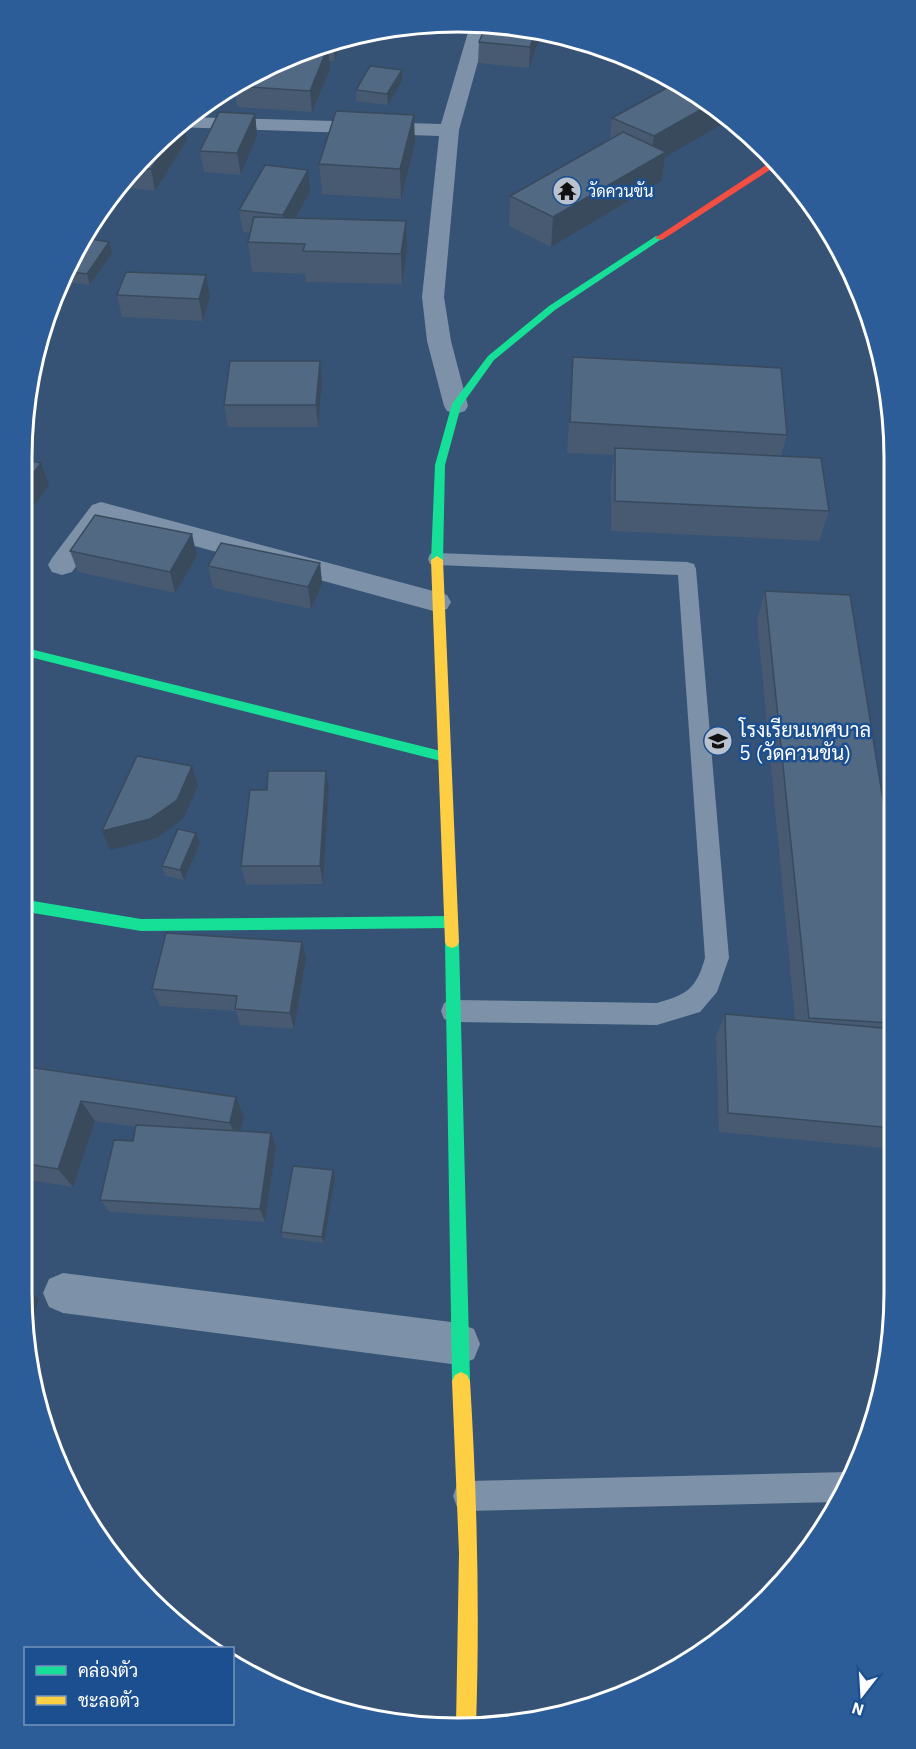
<svg xmlns="http://www.w3.org/2000/svg" width="916" height="1749" font-family="'IBM Plex Sans',Sarabun,sans-serif">
	<rect width="100%" height="100%" fill="#365274"/>
	<g fill="none" stroke-linecap="round" stroke-linejoin="round">
		<!-- lane -->
		<g fill="#7d92a8" fill-rule="evenodd">
			<path d="M437 553 687 562 694 564 696 569 729 958 717 992 700 1012 657 1025 453 1022 444 1019 441 1011 444 1003 453 1000 657 1003C688 994 696 989 705 958L678 575 437 565 430 564 428 559 430 554Z"/>
			<path d="M848 1472 854 1474 837 1502 468 1511 457 1507 453 1496 457 1485 468 1481Z"/>
		</g>
		<!-- street -->
		<g fill="#7d92a8" fill-rule="evenodd">
			<path d="M471 22H489L459 130 444 297 451 341 468 406 465 411 456 414 447 411 444 406 427 341 422 297 439 136 173 127 187 117 441 124Z"/>
			<path d="M101 502 437 592 447 595 451 602 447 609 437 612 107 522 72 572 62 575 52 572 48 565 52 558 92 505Z"/>
			<path d="M63 1273 459 1323 474 1329 480 1344 474 1359 459 1365 63 1313 49 1307 43 1293 49 1279Z"/>
		</g>
		<!-- fast -->
		<g fill="#16e098" fill-rule="evenodd">
			<path d="M656 236 663 238 555 310 494 360 461 406 445 465 443 560 437 564 433 563 431 560 435 465 452 404 488 356 549 306Z"/>
			<path d="M22 647 445 752 451 757 445 762 22 655Z"/>
			<path d="M21 899 141 919 451 916 456 918 458 922 456 926 451 928 141 931 21 911Z"/>
			<path d="M452 936 457 938 459 942 470 1381 467 1387 461 1390 455 1387 452 1381 445 942 447 938Z"/>
		</g>
		<!-- slow -->
		<g fill="#ffcf43" fill-rule="evenodd">
			<path d="M437 556 443 560 459 942 457 946 452 948 447 946 445 942 431 560Z"/>
			<path d="M461 1372 467 1375 470 1381C477 1496 480 1610 476 1726H456L459 1553 452 1381 455 1375Z"/>
		</g>
		<!-- jam -->
		<path fill="#f24e42" fill-rule="evenodd" d="M774 160 779 164 662 240 655 238Z"/>
	</g>
	<!-- wall -->
	<g fill="#475a72">
		<path d="M487 22 541 31V34L529 68 478 63 479 42Z"/>
		<path d="M342 38 335 61H329L330 69 312 112 237 107 234 86 229 97H215L240 79 318 44Z"/>
		<path d="M646 64 652 66 675 82 644 80Z"/>
		<path d="M402 81 388 105 356 101V90Z"/>
		<path d="M676 83 662 181 551 247 509 226 510 196 610 140 612 118Z"/>
		<path d="M255 114 257 135 241 175 204 172 200 151Z"/>
		<path d="M183 120 187 140 155 191 116 187 170 129Z"/>
		<path d="M415 144 401 199 322 194 319 164Z"/>
		<path d="M310 192 296 218 407 252 402 284 306 282 305 274 252 272 248 242 250 233 243 232 239 210Z"/>
		<path d="M112 253 90 285 64 282 62 275 66 264Z"/>
		<path d="M206 275 210 297 203 321 122 317 117 295Z"/>
		<path d="M573 357 787 435 781 456 829 511 819 541 611 531V478L614 455 567 453Z"/>
		<path d="M322 383 318 427H228L224 405Z"/>
		<path d="M70 551 197 556 175 593 78 572Z"/>
		<path d="M320 563 322 584 311 609 213 588 208 566Z"/>
		<path d="M765 591 893 862 894 1149 719 1132 716 1036 725 1014 795 1020 757 620Z"/>
		<path d="M329 790 323 884 246 885 241 866Z"/>
		<path d="M196 833 200 843 184 880 165 876 162 866Z"/>
		<path d="M306 959 294 1029 240 1025 236 1011 160 1006 152 989Z"/>
		<path d="M21 1066 236 1097 244 1117 240 1131 271 1133 276 1147 265 1222 110 1212 100 1200 133 1141 136 1127 95 1121 73 1187 21 1179Z"/>
		<path d="M333 1170 335 1177 324 1243 283 1238 281 1232Z"/>
	</g>
	<!-- shaded-wall -->
	<g fill="#394a5c">
		<path d="M536 30 541 31V34L529 68 530 47Z"/>
		<path d="M342 38 335 61 333 41Z"/>
		<path d="M328 47 330 69 312 112 310 91Z"/>
		<path d="M402 70V81L388 105 387 94Z"/>
		<path d="M236 82 229 97 228 88Z"/>
		<path d="M709 105 731 119 665 157 662 181 551 247 553 217 651 160 654 136Z"/>
		<path d="M255 114 257 135 241 175 237 153Z"/>
		<path d="M414 115 415 144 401 199 400 169Z"/>
		<path d="M183 120 187 140 155 191 151 169 180 122Z"/>
		<path d="M308 170 310 192 285 237 283 215Z"/>
		<path d="M406 221 407 252 402 284 401 254Z"/>
		<path d="M109 242 112 253 90 285 87 274Z"/>
		<path d="M206 275 210 297 203 321 199 299Z"/>
		<path d="M320 361 322 383 318 427 316 405Z"/>
		<path d="M41 463 49 485 22 521V488Z"/>
		<path d="M192 534 197 556 175 593 170 572Z"/>
		<path d="M320 563 322 584 311 609 308 587Z"/>
		<path d="M192 766 198 786 183 819 157 838 110 850 102 831Z"/>
		<path d="M326 771 329 790 323 884 320 866Z"/>
		<path d="M196 833 200 843 184 880 180 870Z"/>
		<path d="M302 942 306 959 294 1029 290 1013Z"/>
		<path d="M236 1097 244 1117 238 1142 230 1123Z"/>
		<path d="M81 1101 95 1121 73 1187 58 1169Z"/>
		<path d="M271 1133 276 1147 265 1222 260 1209Z"/>
		<path d="M333 1170 335 1177 324 1243 322 1237Z"/>
		<path d="M27 1289 39 1299 28 1331 23 1300Z"/>
	</g>
	<!-- building -->
	<g fill="#526984" stroke="#394a5c" stroke-width="1.5">
		<path d="M487 22 536 30 530 47 479 42Z"/>
		<path d="M313 46 328 47 310 91 234 86 236 82 240 79Z"/>
		<path d="M370 66 402 70 387 94 356 90Z"/>
		<path d="M676 83 709 105 654 136 612 118Z"/>
		<path d="M336 111 414 115 400 169 319 164Z"/>
		<path d="M219 112 255 114 237 153 200 151Z"/>
		<path d="M180 122 151 169 134 168 170 129Z"/>
		<path d="M623 132 666 152 553 217 510 196Z"/>
		<path d="M265 165 308 170 283 215 239 210Z"/>
		<path d="M254 217 406 221 401 254 303 251 305 244 248 242Z"/>
		<path d="M84 238 109 242 87 274 64 271 66 264Z"/>
		<path d="M126 272 206 275 199 299 117 295Z"/>
		<path d="M573 357 781 368 787 435 570 422Z"/>
		<path d="M230 361H320L316 405H224Z"/>
		<path d="M615 448 821 458 829 511 615 501Z"/>
		<path d="M22 459 41 463 22 488Z"/>
		<path d="M95 515 192 534 170 572 70 551Z"/>
		<path d="M221 543 320 563 308 587 208 566Z"/>
		<path d="M765 591 850 595 893 862V1023L809 1018Z"/>
		<path d="M137 756 192 766 177 800 150 819 102 831Z"/>
		<path d="M268 771H326L320 866H241L250 790H267Z"/>
		<path d="M178 829 196 833 180 870 162 866Z"/>
		<path d="M166 933 302 942 290 1013 235 1009 237 996 152 989Z"/>
		<path d="M725 1014 893 1029V1128L728 1113Z"/>
		<path d="M21 1066 236 1097 230 1123 81 1101 58 1169 21 1163Z"/>
		<path d="M136 1125 271 1133 260 1209 100 1200 114 1140 133 1141Z"/>
		<path d="M293 1166 333 1170 322 1237 281 1232Z"/>
		<path d="M21 1288 27 1289 23 1300 21 1291Z"/>
	</g>
	<!-- icons -->
	<defs>
		<g id="temple-disc" transform="scale(1.5)"><circle r="9.5" fill="#b9c2ce" stroke="#1b4f8f"/><path d="M0-6L5-2H3V0L6.5 2.5H4V6H1.5V3h-3V6H-4V2.5H-6.5L-3 0V-2H-5Z" fill="#111"/></g>
		<g id="school-disc" transform="scale(1.5)"><circle r="9.5" fill="#b9c2ce" stroke="#1b4f8f"/><path d="M0-5L7-2L0 1L-7-2ZM-4 1L0 2.5L4 1V4Q0 6-4 4Z" fill="#111"/></g>
	</defs>
	<g fill-rule="evenodd">
		<use href="#temple-disc" x="567" y="191"/>
		<use href="#school-disc" x="718" y="741"/>
	</g>
	<g text-anchor="middle" stroke-width="5" stroke-linejoin="round" paint-order="stroke">
		<!-- far-poi labels -->
		<g font-size="16" fill="#fff" stroke="#1b4f8f" text-anchor="start">
			<text x="588" y="197">วัดควนขัน</text>
		</g>
		<!-- poi labels -->
		<g font-size="20" fill="#fff" stroke="#1b4f8f" text-anchor="start">
			<text x="739" y="737">โรงเรียนเทศบาล<tspan x="739" dy="23">5 (วัดควนขัน)</tspan></text>
		</g>
	</g>
	<!-- crop -->
	<path d="M0 0H916V1749H0ZM458 32H458A426 426 0 0 1 884 458V1292A426 426 0 0 1 458 1718H458A426 426 0 0 1 32 1292V458A426 426 0 0 1 458 32Z" fill="#2d5d98" fill-rule="evenodd"/>
	<path fill="none" stroke="#fff" stroke-width="3" d="M458 32H458A426 426 0 0 1 884 458V1292A426 426 0 0 1 458 1718H458A426 426 0 0 1 32 1292V458A426 426 0 0 1 458 32Z"/>
	<!-- legend -->
	<rect x="24" y="1647" width="210" height="78" fill="#1b4f8f" stroke="#7695bc" stroke-width="1.5"/>
	<rect x="36" y="1666" width="30" height="9" fill="#16e098" stroke="#7695bc" stroke-width="1.5"/>
	<text x="78" y="1677" font-size="18" fill="#ffffff">คล่องตัว</text>
	<rect x="36" y="1696" width="30" height="9" fill="#ffcf43" stroke="#7695bc" stroke-width="1.5"/>
	<text x="78" y="1707" font-size="18" fill="#ffffff">ชะลอตัว</text>
	<!-- north arrow -->
	<g transform="translate(862 1695) rotate(197)" stroke="#1b4f8f" stroke-width="4.5" paint-order="stroke">
	<path d="M0-4.5L10 22L0 15L-10 22Z" fill="#ffffff"/>
	<text y="-9" font-size="16" font-weight="bold" text-anchor="middle" fill="#ffffff">N</text>
	</g>
</svg>
